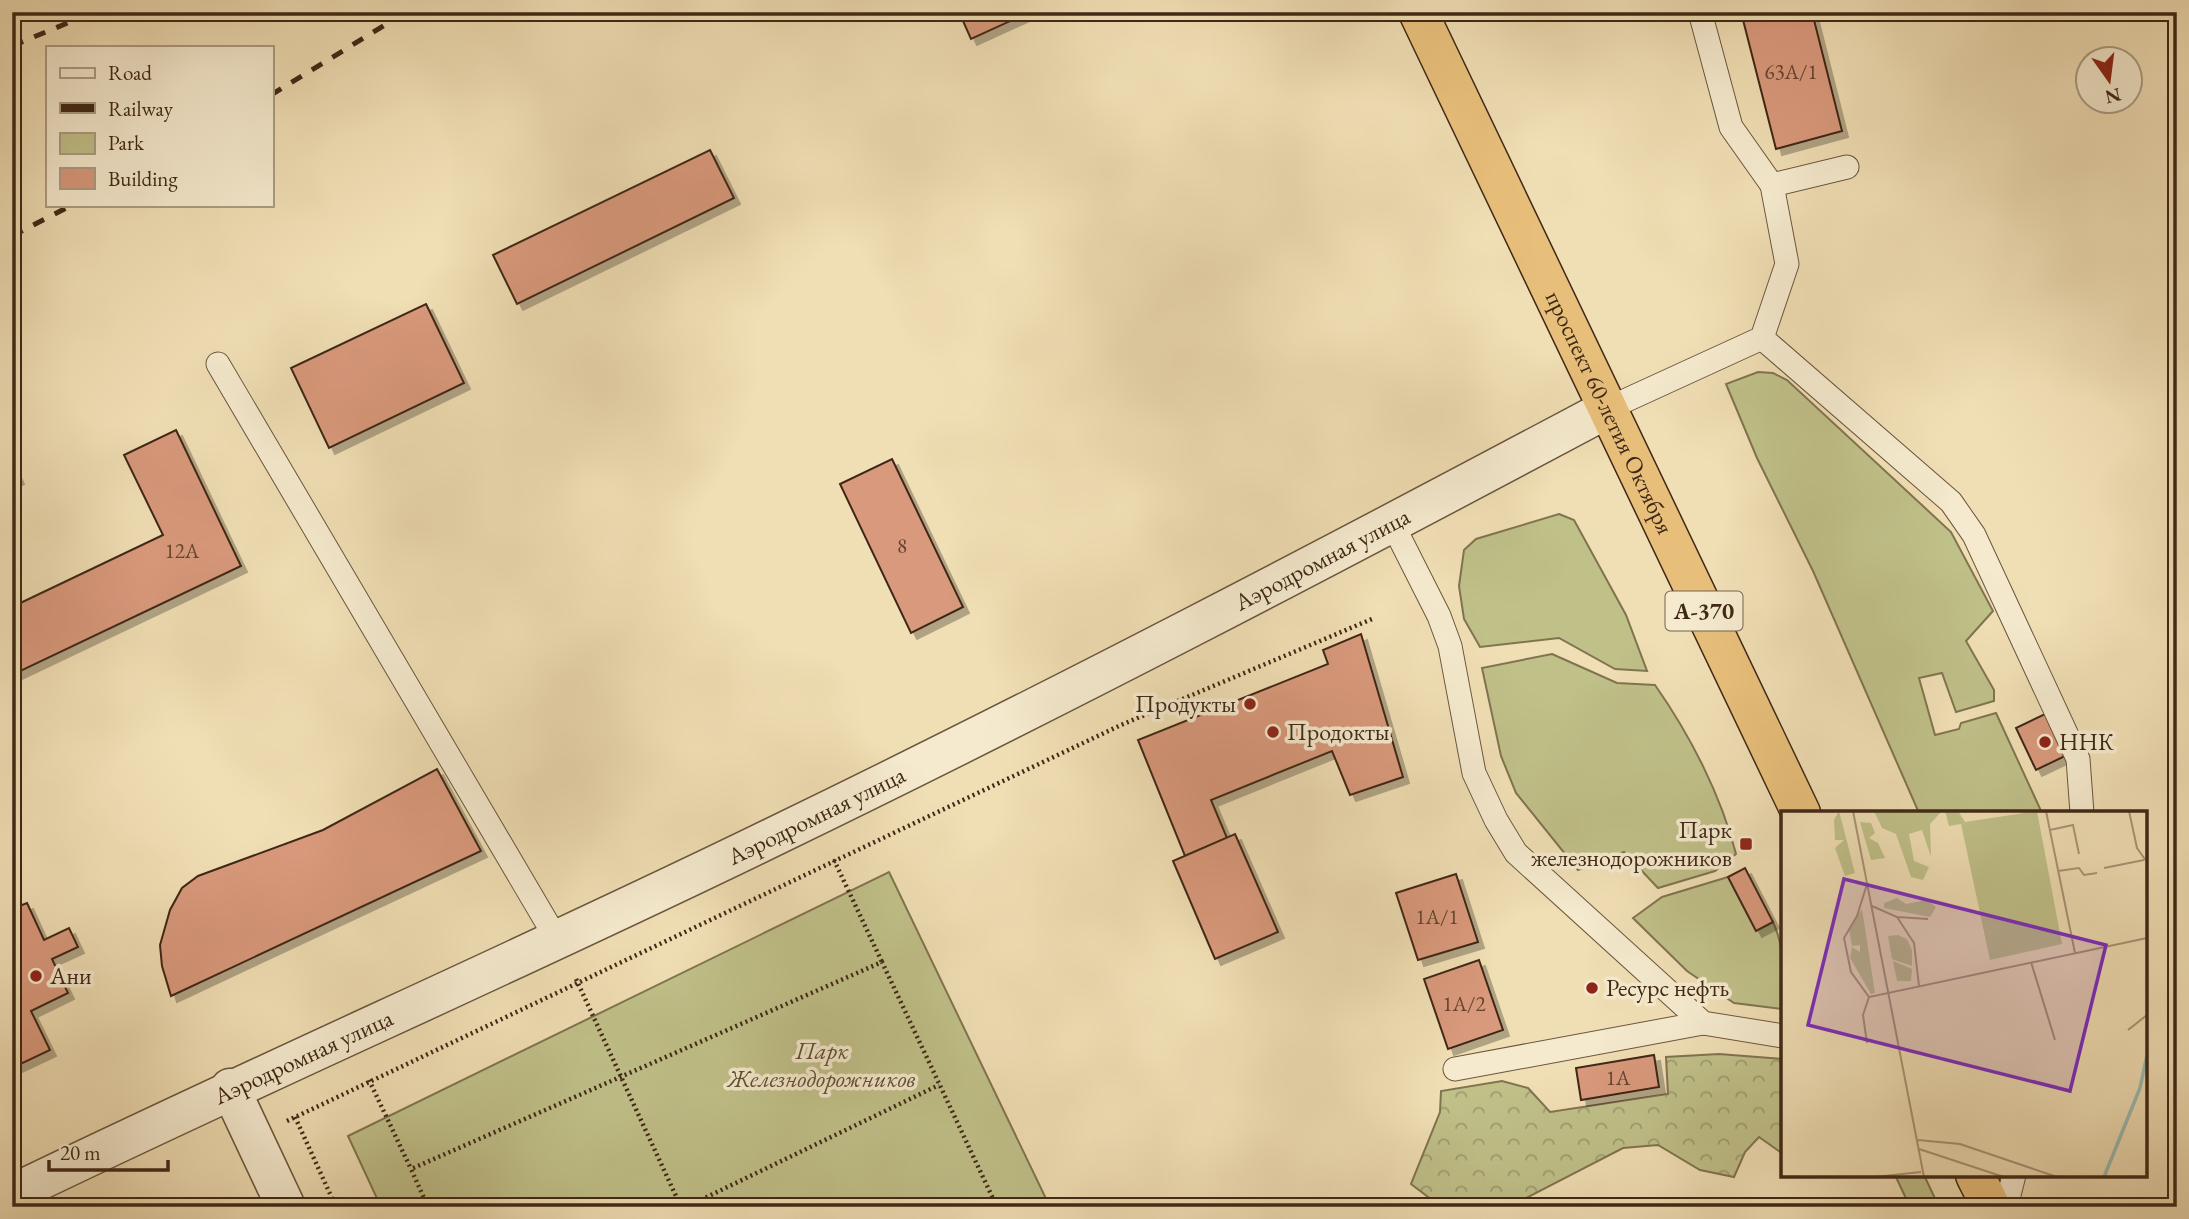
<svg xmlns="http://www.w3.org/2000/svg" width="2189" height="1219" font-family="'EB Garamond',serif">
	<defs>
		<pattern id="forest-crowns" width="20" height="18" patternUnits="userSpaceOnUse" patternTransform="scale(1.75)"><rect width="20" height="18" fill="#c0c089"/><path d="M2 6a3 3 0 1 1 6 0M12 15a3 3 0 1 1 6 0" fill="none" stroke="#9d9c6f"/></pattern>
		<filter id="shadow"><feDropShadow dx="6" dy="6" stdDeviation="0" flood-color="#0004"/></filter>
	</defs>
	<rect width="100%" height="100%" fill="#f0deb4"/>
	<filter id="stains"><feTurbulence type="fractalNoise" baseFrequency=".00286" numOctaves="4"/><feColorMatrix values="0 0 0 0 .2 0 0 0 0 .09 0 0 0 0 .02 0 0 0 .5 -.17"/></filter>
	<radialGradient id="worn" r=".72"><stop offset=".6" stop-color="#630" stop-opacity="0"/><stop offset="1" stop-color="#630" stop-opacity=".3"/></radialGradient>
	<!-- green -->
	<g fill="#c0c089" stroke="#807450" stroke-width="2">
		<path d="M1758 372 1773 373 1787 380 1951 532 1993 611 1966 641 1994 690V701L1956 712 1942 673 1919 678 1935 735 1959 729 1961 723 1996 713 2042 813H1919L1813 571 1757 458 1726 384Z"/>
		<path d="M1559 514 1574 520 1626 615 1647 671 1615 669 1559 638 1480 647 1464 619 1459 586 1464 550 1476 539Z"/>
		<path d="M1552 654 1617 683 1655 685C1690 735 1721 795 1736 854L1715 871 1658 888 1624 852 1578 870 1516 793 1501 756 1482 668Z"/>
		<path d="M889 872 1050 1207H381L348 1136Z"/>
		<path d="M1728 877 1756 931 1773 922C1786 950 1783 979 1783 1009L1734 1003 1687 971 1633 918 1662 897Z"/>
		<path d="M1895 1175H1924L1939 1207H1910Z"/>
	</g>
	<!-- forest -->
	<path fill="url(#forest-crowns)" stroke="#807450" stroke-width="2" d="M1719 1054 1783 1059V1154L1759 1137 1745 1152 1734 1177 1700 1170 1658 1145 1623 1148 1509 1207H1456L1436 1203 1411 1184 1440 1112 1441 1091 1502 1081 1528 1088 1550 1112 1668 1094 1666 1057Z"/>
	<!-- building -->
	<g fill="#d9997c" stroke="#3f2816" stroke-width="2" filter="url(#shadow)">
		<path d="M959 12H1030L971 39Z"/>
		<path d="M1741 12H1812L1842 131 1776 149Z"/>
		<path d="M710 150 734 198 517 304 493 255Z"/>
		<path d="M426 304 464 383 329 448 291 368Z"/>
		<path d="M176 430 241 566 12 675V607L163 535 124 455Z"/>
		<path d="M892 459 963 607 911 633 840 484Z"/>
		<path d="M12 466 18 478 12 481Z"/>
		<path d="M1361 634 1403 777 1350 795 1332 751 1211 800 1227 838 1185 856 1138 740 1328 664 1323 650Z"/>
		<path d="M2045 714 2065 756 2036 770 2016 728Z"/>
		<path d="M437 769 481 851 171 996 162 966 160 945 170 910 182 888 198 876 323 830Z"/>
		<path d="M1235 834 1278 932 1215 959 1173 861Z"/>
		<path d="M1745 868 1773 922 1756 931 1728 877Z"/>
		<path d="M1456 874 1478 942 1418 960 1396 893Z"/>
		<path d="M27 903 44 940 69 928 78 947 52 959 68 993 31 1011 50 1050 12 1068V909Z"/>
		<path d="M1479 960 1503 1030 1448 1049 1424 979Z"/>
		<path d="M1654 1055 1659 1087 1581 1100 1576 1068Z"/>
	</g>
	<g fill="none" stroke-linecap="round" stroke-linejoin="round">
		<!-- service casing -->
		<g stroke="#6b563e" stroke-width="25">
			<g id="service">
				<path d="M1772 185 1847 167"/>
				<path d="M1762 338 1951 502 1974 535 2078 759 2082 813"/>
				<path d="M218 364 556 938"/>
				<path d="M1607 409 1762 338 1787 264 1772 185 1731 127 1700 12"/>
				<path d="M1392 523 1439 616 1450 646 1474 773 1496 820 1516 853 1703 1023 1783 1036"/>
				<path d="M1455 1069 1703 1023"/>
				<path d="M2006 1207 2014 1175"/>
			</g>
		</g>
		<!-- minor casing -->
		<g stroke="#6b563e" stroke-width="41">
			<path id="minor" d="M230 1088 286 1207"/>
		</g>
		<!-- tertiary casing -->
		<g stroke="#6b563e" stroke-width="41">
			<g id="tertiary">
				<path id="s1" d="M12 1194C264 1072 521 960 773 837 1054 701 1331 556 1607 409"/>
			</g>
		</g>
		<!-- trunk casing -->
		<g stroke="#3f2816" stroke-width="41">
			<g id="trunk">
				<path id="s2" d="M1418 12 1801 813"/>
				<path d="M1975 1175 1991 1207"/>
			</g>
		</g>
		<!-- path -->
		<g stroke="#3f2816" stroke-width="4.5" stroke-dasharray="2 3.5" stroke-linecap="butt">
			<path d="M834 860 882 962"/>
			<path d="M576 979 681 1207"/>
			<path d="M369 1080 411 1169"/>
			<path d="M295 1117 336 1207"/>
			<path d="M287 1121 1121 725 1372 619"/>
			<path d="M428 1207 411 1169 882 962 997 1207"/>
			<path d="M686 1207 939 1085"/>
			<path d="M2162 1207 2177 1199"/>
		</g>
		<!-- service -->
		<use href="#service" stroke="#f5eace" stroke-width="23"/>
		<!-- minor -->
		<use href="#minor" stroke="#f5eace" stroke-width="38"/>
		<!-- tertiary -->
		<use href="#tertiary" stroke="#f5eace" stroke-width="38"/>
		<!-- trunk -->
		<use href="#trunk" stroke="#e8bf7a" stroke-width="38"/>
		<!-- rail -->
		<g stroke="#3f2816" stroke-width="5" stroke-dasharray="12 12" stroke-linecap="butt">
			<path d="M2171 12 2177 21"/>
			<path d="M12 46 94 12"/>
			<path d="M271 95 406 12"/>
			<path d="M12 236 72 205"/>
		</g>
	</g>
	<!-- markers -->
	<g fill="#8f2418" stroke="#f5eace" stroke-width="2.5">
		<circle cx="1250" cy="704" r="7"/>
		<circle cx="1273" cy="732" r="7"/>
		<circle cx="2045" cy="742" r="7"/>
		<rect x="1739" y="837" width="14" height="14" rx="3.5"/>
		<circle cx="36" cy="976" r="7"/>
		<circle cx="1592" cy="988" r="7"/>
	</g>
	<g text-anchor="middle" stroke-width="7" stroke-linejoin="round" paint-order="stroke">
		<!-- number labels -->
		<g font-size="21" fill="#664430">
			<text x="1791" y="79">63А/1</text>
			<text x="902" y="553">8</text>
			<text x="182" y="558">12А</text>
			<text x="1437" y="924">1А/1</text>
			<text x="1464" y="1011">1А/2</text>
			<text x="1618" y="1085">1А</text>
		</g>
		<!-- shield labels -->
		<rect fill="#f5eace" stroke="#76624d" stroke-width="2" x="1665.5" y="591.5" width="77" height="39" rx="5"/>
		<g font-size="23" font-weight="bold" fill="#3f2816">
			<text x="1704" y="619">А-370</text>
		</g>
		<!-- street labels -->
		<g font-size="24" fill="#3f2816" stroke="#f5eace">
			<text dy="8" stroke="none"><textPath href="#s2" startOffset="444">проспект 60-летия Октября</textPath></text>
			<text dy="8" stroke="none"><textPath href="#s1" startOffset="1456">Аэродромная улица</textPath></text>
			<text dy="8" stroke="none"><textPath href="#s1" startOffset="889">Аэродромная улица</textPath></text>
			<text dy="8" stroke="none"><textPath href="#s1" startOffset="322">Аэродромная улица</textPath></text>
		</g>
		<!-- poi labels -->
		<g font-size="24" fill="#3f2816" stroke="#f5eace" text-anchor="start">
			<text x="1236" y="712" text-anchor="end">Продукты</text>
			<text x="1287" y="740">Продокты</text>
			<text x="2059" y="750">ННК</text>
			<text x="1732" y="838" text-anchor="end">Парк<tspan x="1732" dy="28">железнодорожников</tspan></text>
			<text x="50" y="984">Ани</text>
			<text x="1606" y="996">Ресурс нефть</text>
		</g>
		<!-- park labels -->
		<g font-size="24" font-style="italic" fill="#5f4e33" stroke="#f5eace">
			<text x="822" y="1059">Парк<tspan x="822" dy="28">Железнодорожников</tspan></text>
		</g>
	</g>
	<!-- overview -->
	<g transform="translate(1781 811)">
		<rect width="366" height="366" fill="#f0deb4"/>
		<path d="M164 0H177L184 11 256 0 281 133 209 149 180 13 168 15ZM81 98 94 182 90 183 69 147 71 136 79 141V134L71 135 68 118ZM117 124 126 128 131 139V155L111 148 107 125ZM112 150 131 158 130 170H116Z" fill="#c0c089"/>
		<path d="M58 0 74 62 64 65 54 37 63 29H54L53 9ZM93 0H161L149 13 150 46 141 19 128 23 133 50 148 56 142 69 130 66 115 23 101 17ZM79 11 90 12 94 22 88 27 97 32 104 47 90 49ZM116 87 125 93 146 89 155 96 149 106 103 97V92Z" fill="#c0c089"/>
		<path fill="none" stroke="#9bbbb2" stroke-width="3.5" d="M323 366 359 277 366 244"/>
		<path fill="none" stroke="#a99575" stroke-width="2" d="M72 0 143 366M265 0 294 142M348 0 356 37 366 51M269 19 292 14 298 43M323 57 363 49M277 60 298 57 303 64 316 62M86 73 76 105 63 127 70 161 88 186M91 95 116 106 133 132 138 175M116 106 147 108M250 151 274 229M347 219 366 204M86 232 82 204 88 186 366 127M137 329 179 333 276 366M138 338 223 366M94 366 140 361"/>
		<path fill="#7b2cbf" fill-opacity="0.15" stroke="#7b2cbf" stroke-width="3.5" d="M63 68 325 134 289 280 27 214Z"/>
		<rect width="366" height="366" fill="none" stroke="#3f2816" stroke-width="3.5"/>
	</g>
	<!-- margin -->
	<rect width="2189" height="1219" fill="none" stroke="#f0deb4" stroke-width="42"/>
	<rect x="14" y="14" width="2161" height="1191" fill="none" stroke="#3f2816" stroke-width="3.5"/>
	<rect x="21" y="21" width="2147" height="1177" fill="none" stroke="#3f2816" stroke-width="2"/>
	<!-- legend -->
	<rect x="46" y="46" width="228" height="161" fill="#f5eace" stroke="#ac9c84" stroke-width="2"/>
	<rect x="60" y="68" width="35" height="10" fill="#f5eace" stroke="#ac9c84" stroke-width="2"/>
	<text x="108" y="80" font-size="21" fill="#3f2816">Road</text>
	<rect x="60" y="103" width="35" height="10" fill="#3f2816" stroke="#ac9c84" stroke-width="2"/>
	<text x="108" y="116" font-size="21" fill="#3f2816">Railway</text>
	<rect x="60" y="133" width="35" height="21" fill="#c0c089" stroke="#ac9c84" stroke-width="2"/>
	<text x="108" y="150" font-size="21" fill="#3f2816">Park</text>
	<rect x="60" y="168" width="35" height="21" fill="#d9997c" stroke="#ac9c84" stroke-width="2"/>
	<text x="108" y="186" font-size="21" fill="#3f2816">Building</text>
	<!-- north arrow -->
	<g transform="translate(2109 80) rotate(166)"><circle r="33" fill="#f5eace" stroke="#ac9c84" stroke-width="2"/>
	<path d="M0-5L12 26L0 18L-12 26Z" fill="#8f2418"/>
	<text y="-10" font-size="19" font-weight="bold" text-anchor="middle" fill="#3f2816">N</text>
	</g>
	<!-- scale -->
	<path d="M49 1160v10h119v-10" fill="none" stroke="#3f2816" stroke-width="3.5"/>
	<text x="60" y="1160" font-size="21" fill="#3f2816" stroke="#f5eace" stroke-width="5" paint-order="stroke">20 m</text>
	<rect width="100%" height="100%" filter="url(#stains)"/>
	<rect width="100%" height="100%" fill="url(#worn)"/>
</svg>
